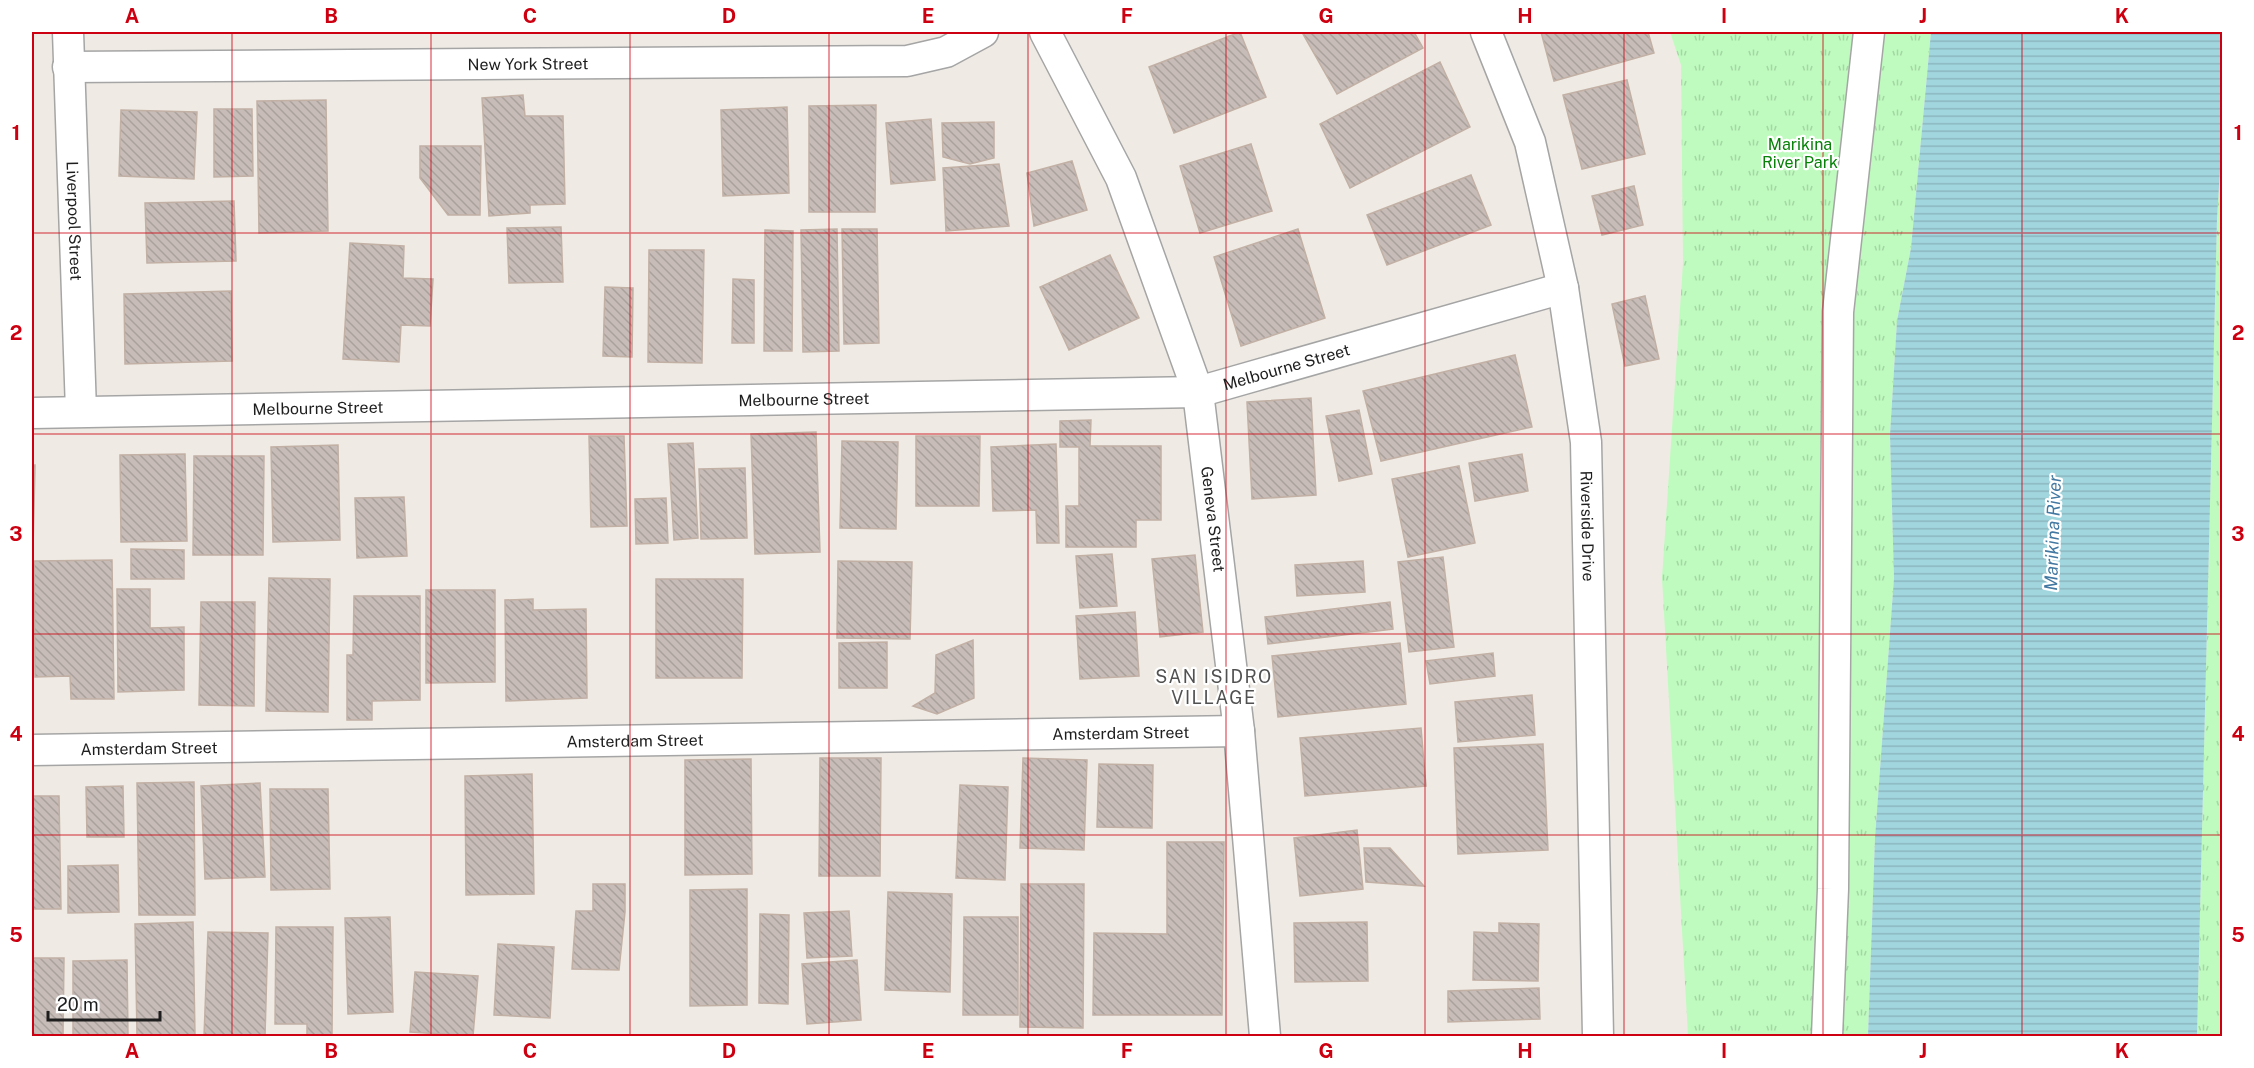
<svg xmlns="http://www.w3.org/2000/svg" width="2254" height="1068" font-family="'Public Sans',sans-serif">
	<defs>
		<pattern id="park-tufts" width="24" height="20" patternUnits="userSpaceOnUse" patternTransform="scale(1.5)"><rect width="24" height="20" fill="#bffbbf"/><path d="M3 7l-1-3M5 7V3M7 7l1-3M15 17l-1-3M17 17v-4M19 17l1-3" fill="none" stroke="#a4d7a4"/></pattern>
		<pattern id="water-rules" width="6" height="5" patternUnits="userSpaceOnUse" patternTransform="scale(1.5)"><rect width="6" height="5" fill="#a2d6df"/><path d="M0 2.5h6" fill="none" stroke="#8bb7bf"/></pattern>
		<pattern id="building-back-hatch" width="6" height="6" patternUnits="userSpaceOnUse" patternTransform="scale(1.5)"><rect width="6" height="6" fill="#c7bcb7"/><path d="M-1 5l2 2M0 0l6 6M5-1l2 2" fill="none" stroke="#aaa19d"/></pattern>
	</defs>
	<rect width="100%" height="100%" fill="#efebe4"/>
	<!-- park -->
	<g fill="url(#park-tufts)">
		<path d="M1670 32H1931L1911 248 1897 321 1890 435 1894 578 1875 838 1868 1036H1688L1662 578 1683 263 1681 65Z"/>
		<path d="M2222 137V1036H2197L2217 219Z"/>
	</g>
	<!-- water -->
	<path fill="url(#water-rules)" d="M1931 32H2222V137L2217 219 2197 1036H1868L1875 838 1894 578 1890 435 1897 321 1911 248Z"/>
	<!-- building -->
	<g fill="url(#building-back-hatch)" stroke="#c2b0a5" stroke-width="1.5">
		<path d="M1240 32 1266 97 1174 133 1149 67Z"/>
		<path d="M1307 32H1414L1423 48 1337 94 1303 34Z"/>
		<path d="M1541 32H1648L1654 53 1554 81Z"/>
		<path d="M1440 62 1470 127 1350 188 1320 124Z"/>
		<path d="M1627 80 1645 154 1582 169 1563 95Z"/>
		<path d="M523 95 525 116H563L565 204 530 205V213L489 216 482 98Z"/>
		<path d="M326 100 328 231 259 233 257 101Z"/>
		<path d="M876 105 875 212H809V106Z"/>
		<path d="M787 107 789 193 723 196 721 110Z"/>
		<path d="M214 109H252L253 176 214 177Z"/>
		<path d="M121 110 197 112 194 179 119 176Z"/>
		<path d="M931 119 935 180 891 184 886 123Z"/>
		<path d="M994 122V158L970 164 943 157 942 123Z"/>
		<path d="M1251 144 1272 211 1200 233 1180 166Z"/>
		<path d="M420 146H481L480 215H448L420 178Z"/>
		<path d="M1072 161 1087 210 1034 226 1027 173Z"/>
		<path d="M999 164 1009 226 946 231 943 168Z"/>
		<path d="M1471 175 1491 225 1387 265 1367 215Z"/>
		<path d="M1634 186 1643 225 1602 235 1592 196Z"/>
		<path d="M234 201 236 261 147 263 145 203Z"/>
		<path d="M561 227 563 282 509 283 507 228Z"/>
		<path d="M837 229 839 351 803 352 801 230Z"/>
		<path d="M842 229H877L879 343 844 344Z"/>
		<path d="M1298 229 1325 318 1241 346 1214 257Z"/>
		<path d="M765 230 793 231 792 351H764Z"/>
		<path d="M350 243 404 246 403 278 433 279 430 326 401 325 399 362 343 359Z"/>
		<path d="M649 250H704L702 363 648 362Z"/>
		<path d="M1110 255 1139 318 1069 350 1040 287Z"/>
		<path d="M733 279 754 280V343H732Z"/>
		<path d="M605 287 633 288 632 357 603 356Z"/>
		<path d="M231 291 232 361 125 364 124 294Z"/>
		<path d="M1645 296 1659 359 1625 366 1612 304Z"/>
		<path d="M1515 355 1532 427 1381 461 1363 391Z"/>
		<path d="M1311 398 1316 495 1252 499 1247 402Z"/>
		<path d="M1359 410 1372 474 1339 481 1326 416Z"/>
		<path d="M1091 420 1090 446H1161V520H1136V547H1066V506H1079V447H1060V421Z"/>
		<path d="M816 432 820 552 755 554 751 434Z"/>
		<path d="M589 436H624L627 526 591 527Z"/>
		<path d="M916 436H980L979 506H916Z"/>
		<path d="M842 441 898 442 896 529 840 528Z"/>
		<path d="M693 443 698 538 674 540 668 444Z"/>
		<path d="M1056 444 1059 543H1037L1036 510 993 511 991 447Z"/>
		<path d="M338 445 340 540 273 542 271 447Z"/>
		<path d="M185 454 187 541 121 542 120 455Z"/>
		<path d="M1522 454 1528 491 1475 501 1469 463Z"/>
		<path d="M194 456H264L263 555H193Z"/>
		<path d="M32 465H35L33 550H32Z"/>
		<path d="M1459 466 1475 543 1408 557 1392 479Z"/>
		<path d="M745 468 747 538 701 539 699 469Z"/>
		<path d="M404 497 407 556 357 558 355 498Z"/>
		<path d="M666 498 668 543 636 544 635 499Z"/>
		<path d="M131 549 184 550V579H131Z"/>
		<path d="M1112 554 1117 606 1080 608 1076 556Z"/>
		<path d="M1195 555 1203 632 1160 637 1152 559Z"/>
		<path d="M1443 557 1454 647 1409 652 1398 562Z"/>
		<path d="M112 560 114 699H71L70 676 35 677 34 561Z"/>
		<path d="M838 561 912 562 910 639 837 638Z"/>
		<path d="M1363 561 1365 592 1297 596 1295 565Z"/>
		<path d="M269 578 330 579 328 712 266 711Z"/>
		<path d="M656 579H743L742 678H656Z"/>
		<path d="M117 589H150V628L184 627V690L118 692Z"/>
		<path d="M426 590H495V682L426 683Z"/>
		<path d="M354 596H420V700L372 701V720H347V655H353Z"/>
		<path d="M533 599V610L586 609 587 698 506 701 505 600Z"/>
		<path d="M201 602H255L254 706 199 705Z"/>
		<path d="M1390 602 1393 629 1268 644 1265 617Z"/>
		<path d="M1135 612 1139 676 1080 679 1076 616Z"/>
		<path d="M973 640 974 698 937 714 913 706 935 693 936 655Z"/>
		<path d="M887 642V688H839V643Z"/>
		<path d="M1400 643 1406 704 1278 717 1272 656Z"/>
		<path d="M1493 653 1495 676 1430 684 1426 661Z"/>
		<path d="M1532 695 1535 735 1458 742 1455 702Z"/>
		<path d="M1421 728 1426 786 1305 796 1300 738Z"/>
		<path d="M1543 744 1548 850 1458 854 1454 748Z"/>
		<path d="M820 758H881L880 876H819Z"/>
		<path d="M1023 758 1087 760 1084 850 1020 848Z"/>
		<path d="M751 759 752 874 685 875V760Z"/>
		<path d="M1099 764 1153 765 1152 828 1097 827Z"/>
		<path d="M532 774 534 894 466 895 465 776Z"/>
		<path d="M194 782 195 915H139L137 783Z"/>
		<path d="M260 783 265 877 205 879 201 786Z"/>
		<path d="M960 785 1008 787 1005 880 956 878Z"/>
		<path d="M123 786 124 837H87L86 787Z"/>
		<path d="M270 789H328L330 889 271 890Z"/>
		<path d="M32 796H59L61 909H32Z"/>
		<path d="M1357 830 1363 889 1300 896 1294 838Z"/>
		<path d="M1167 842H1224L1222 1015H1093L1094 933 1167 934Z"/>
		<path d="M1364 848H1390L1424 886 1366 882Z"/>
		<path d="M118 865 119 912 68 913V866Z"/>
		<path d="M593 884H625V912L619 970 572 969 576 911H593Z"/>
		<path d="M1021 884H1084L1083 1028 1020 1027Z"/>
		<path d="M747 889V1005L690 1006V890Z"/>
		<path d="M888 892 952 894 950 992 885 990Z"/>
		<path d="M849 911 852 956 807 958 804 913Z"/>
		<path d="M760 914 789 915 788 1004 759 1003Z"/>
		<path d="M390 917 393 1012 348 1014 345 918Z"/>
		<path d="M964 917H1018V1015H963Z"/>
		<path d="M193 922 195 1035 137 1036 135 924Z"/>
		<path d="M1367 922 1368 981 1295 982 1294 923Z"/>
		<path d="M1499 923 1539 924 1538 981 1473 980 1474 932 1499 933Z"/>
		<path d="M276 927H333L332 1036H307V1024H275Z"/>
		<path d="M208 932 268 933 265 1036H204Z"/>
		<path d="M498 944 554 947 550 1018 494 1015Z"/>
		<path d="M32 958H64L63 1036H32Z"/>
		<path d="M127 960 128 1036H73V961Z"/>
		<path d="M857 960 861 1020 807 1024 802 964Z"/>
		<path d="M415 972 478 976 473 1036 410 1032Z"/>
		<path d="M1539 988 1540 1019 1448 1022V991Z"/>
	</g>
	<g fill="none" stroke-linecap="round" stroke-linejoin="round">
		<!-- street casing -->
		<g stroke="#a5a5a5" stroke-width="33">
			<g id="street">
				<path id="s1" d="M68 32 81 411"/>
				<path id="s2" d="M1045 32 1121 178 1198 392 1239 731 1265 1036"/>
				<path id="s3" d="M1486 32 1530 142 1563 288 1586 442 1598 1036"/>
				<path id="s4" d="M68 67 907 61 946 52 983 32"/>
				<path id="s5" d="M32 413 1198 392 1563 288"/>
				<path id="s6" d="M32 750 1239 731"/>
				<path d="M1827 1036 1833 889 1838 312 1869 32"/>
			</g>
		</g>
		<!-- street -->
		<use href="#street" stroke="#fff" stroke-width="30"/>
	</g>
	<!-- grid -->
	<path fill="none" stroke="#cc0010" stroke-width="1.5" stroke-opacity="0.55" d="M232 32V1036M431 32V1036M630 32V1036M829 32V1036M1028 32V1036M1226 32V1036M1425 32V1036M1624 32V1036M1823 32V1036M2022 32V1036M32 233H2222M32 434H2222M32 634H2222M32 835H2222"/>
	<g text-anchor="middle" stroke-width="4.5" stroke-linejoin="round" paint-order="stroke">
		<!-- street labels -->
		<g font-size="16" fill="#1e1e1e" stroke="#fff">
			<text dy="6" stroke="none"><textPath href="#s4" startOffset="460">New York Street</textPath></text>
			<text dy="6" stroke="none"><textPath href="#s1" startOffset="189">Liverpool Street</textPath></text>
			<text dy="6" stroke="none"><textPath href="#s5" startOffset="1258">Melbourne Street</textPath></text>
			<text dy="6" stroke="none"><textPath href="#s5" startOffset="772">Melbourne Street</textPath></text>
			<text dy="6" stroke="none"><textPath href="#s5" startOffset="286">Melbourne Street</textPath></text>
			<text dy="6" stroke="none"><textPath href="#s2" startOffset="520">Geneva Street</textPath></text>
			<text dy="6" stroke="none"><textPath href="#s3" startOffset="508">Riverside Drive</textPath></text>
			<text dy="6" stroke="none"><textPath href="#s6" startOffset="1089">Amsterdam Street</textPath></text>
			<text dy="6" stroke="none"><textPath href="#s6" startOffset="603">Amsterdam Street</textPath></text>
			<text dy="6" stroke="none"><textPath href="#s6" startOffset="117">Amsterdam Street</textPath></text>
		</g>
		<!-- park labels -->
		<g font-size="16" fill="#078108" stroke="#fff">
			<text x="1800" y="150">Marikina<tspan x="1800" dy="18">River Park</tspan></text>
		</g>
		<!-- water labels -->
		<g font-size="18" font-style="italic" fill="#4278a1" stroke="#fff">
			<text transform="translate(2053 533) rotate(-88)" y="6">Marikina River</text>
		</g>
		<!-- neighbourhood labels -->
		<g font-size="18" letter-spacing="1.5" fill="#515151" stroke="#fff">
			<text x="1214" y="683">SAN ISIDRO<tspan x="1214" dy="21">VILLAGE</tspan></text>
		</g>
	</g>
	<!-- border -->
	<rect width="2254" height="1068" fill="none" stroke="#ffffff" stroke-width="66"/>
	<!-- scale -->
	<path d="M48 1011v9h112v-9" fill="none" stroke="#1e1e1e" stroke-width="3"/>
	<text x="57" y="1011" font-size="18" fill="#1e1e1e" stroke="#ffffff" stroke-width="4.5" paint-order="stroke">20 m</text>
	<rect x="33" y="33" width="2188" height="1002" fill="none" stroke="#cc0010" stroke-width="2"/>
	<g font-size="20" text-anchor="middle" font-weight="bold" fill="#cc0010">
		<text x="132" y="23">A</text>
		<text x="331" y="23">B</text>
		<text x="530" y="23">C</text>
		<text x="729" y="23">D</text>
		<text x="928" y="23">E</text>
		<text x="1127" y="23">F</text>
		<text x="1326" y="23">G</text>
		<text x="1525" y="23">H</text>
		<text x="1724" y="23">I</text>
		<text x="1923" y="23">J</text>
		<text x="2122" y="23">K</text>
		<text x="16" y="140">1</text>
		<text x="2238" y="140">1</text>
		<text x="16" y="340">2</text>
		<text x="2238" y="340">2</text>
		<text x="16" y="541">3</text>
		<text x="2238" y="541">3</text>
		<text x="16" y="741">4</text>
		<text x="2238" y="741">4</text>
		<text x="16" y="942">5</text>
		<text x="2238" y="942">5</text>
		<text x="132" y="1058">A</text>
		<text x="331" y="1058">B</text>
		<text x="530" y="1058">C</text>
		<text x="729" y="1058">D</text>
		<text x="928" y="1058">E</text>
		<text x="1127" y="1058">F</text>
		<text x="1326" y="1058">G</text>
		<text x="1525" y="1058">H</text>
		<text x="1724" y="1058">I</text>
		<text x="1923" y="1058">J</text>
		<text x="2122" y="1058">K</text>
	</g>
</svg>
